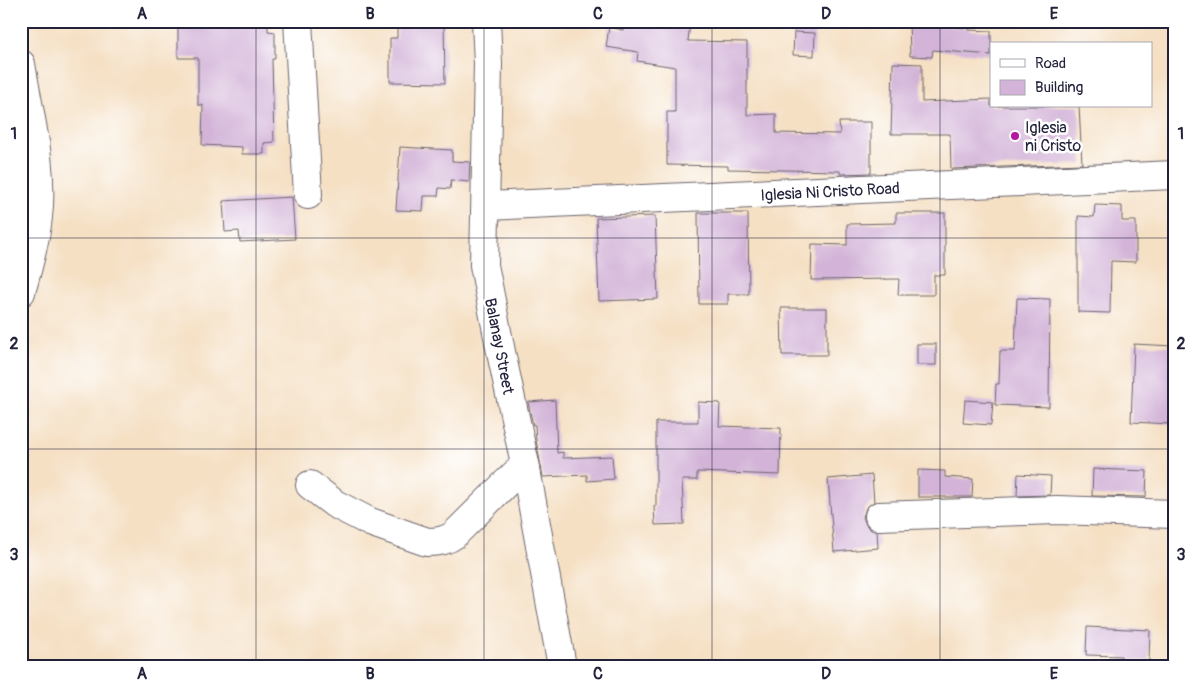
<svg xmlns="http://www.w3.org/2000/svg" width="1195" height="687" font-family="Pangolin,sans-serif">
	<rect width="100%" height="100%" fill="#fff"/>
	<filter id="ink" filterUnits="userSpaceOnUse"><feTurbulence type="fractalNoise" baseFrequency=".02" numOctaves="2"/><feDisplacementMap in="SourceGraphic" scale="10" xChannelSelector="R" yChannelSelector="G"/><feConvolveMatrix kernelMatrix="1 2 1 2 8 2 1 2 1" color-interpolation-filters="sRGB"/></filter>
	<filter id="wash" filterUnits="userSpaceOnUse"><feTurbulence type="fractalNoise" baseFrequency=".0096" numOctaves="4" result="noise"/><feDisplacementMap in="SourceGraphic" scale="20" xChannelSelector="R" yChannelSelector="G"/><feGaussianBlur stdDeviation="1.12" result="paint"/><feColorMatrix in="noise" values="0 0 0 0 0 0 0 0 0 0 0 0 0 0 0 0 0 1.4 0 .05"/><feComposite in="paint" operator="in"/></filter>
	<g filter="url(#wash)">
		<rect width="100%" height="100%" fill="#f5e0c4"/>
		<g id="blocks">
			<!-- building -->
			<g fill="#d3b4d8">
				<path d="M178 21H268V31L275 32V59H272L274 142 264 143V154H242V147L202 145 203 105H198V58H178Z"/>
				<path d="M397 21H444L445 83 390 82V38H397Z"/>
				<path d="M625 21H690L688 41 747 42V115L776 114V133L840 134 839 122H871V173L840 174V171L728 169V166L667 165V112H675V67L637 61 638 52 606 47 609 27 623 30Z"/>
				<path d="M909 21H936V25L969 28V30L991 31V55L933 50 932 57 910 56Z"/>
				<path d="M794 32 815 33 814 56 793 55Z"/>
				<path d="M893 63 922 64V102L991 99V106H1079L1082 164 951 169 950 134H891Z"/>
				<path d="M400 147 452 150V161L470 162 469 182 451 180 450 189 439 188 438 196H424L423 211 396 210Z"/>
				<path d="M292 197 295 239 240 242 239 231 225 232 223 201Z"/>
				<path d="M1095 205 1122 206V221H1136V262L1111 261 1110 313 1078 312V216L1094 217Z"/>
				<path d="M698 213H748L749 294H728V304H699Z"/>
				<path d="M896 213H945V275H934V295H898L899 279 811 280 812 244 847 245V224L896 223Z"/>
				<path d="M655 216 658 299 599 301 596 218Z"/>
				<path d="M1017 298 1050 299 1049 407 995 405 996 384H999L1000 351H1015Z"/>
				<path d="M781 308H827V355H782Z"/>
				<rect x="917" y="344" width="19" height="21"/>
				<path d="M1134 344 1173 346 1171 424 1131 422Z"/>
				<path d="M555 400 557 453 563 452V458L612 456 614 479 587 481V475L543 477 536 440 535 425H533L528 402Z"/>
				<path d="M965 400 993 402 991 425 963 423Z"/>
				<path d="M698 402 720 403 719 426 781 428 780 475 697 472V480H682L684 524 655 525 654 506H656V422H698Z"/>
				<path d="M1093 469 1147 471 1146 497 1092 496Z"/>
				<path d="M918 470 945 471V477L973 479 972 497H918Z"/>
				<path d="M1018 474 1051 476 1050 495 1017 496Z"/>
				<path d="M872 475 874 502 866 508 863 517 866 525 871 530 877 531 878 548 834 552 828 479Z"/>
				<path d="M1087 627 1150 630 1149 661 1121 660V656L1086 655Z"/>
			</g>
		</g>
	</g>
	<g filter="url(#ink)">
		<use href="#blocks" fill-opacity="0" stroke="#6c646b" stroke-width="1"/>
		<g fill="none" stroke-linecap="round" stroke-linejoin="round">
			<!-- minor casing -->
			<g stroke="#6c646b" stroke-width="30">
				<g id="minor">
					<path d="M298 21 308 195"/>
					<path d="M486 21 488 64 484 265 502 357 525 464 562 666"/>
					<path d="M21 64C29 114 44 167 38 217 35 243 28 268 21 292"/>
					<path d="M486 206 1174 175"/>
					<path d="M310 485 335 504 370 522 427 542C437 542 446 541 454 535L525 464"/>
					<path d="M879 516 1057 510 1174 514"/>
				</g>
			</g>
			<!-- minor -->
			<use href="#minor" stroke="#fff" stroke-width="28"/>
		</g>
	</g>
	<!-- grid -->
	<path fill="none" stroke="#22223b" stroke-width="1" stroke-opacity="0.55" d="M256 21V666M484 21V666M712 21V666M940 21V666M21 238H1174M21 449H1174"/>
	<!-- markers -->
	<circle fill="#b5179e" stroke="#fff" stroke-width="2" cx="1015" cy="136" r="5"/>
	<g text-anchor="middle" stroke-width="5" stroke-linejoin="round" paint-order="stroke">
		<!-- poi labels -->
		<g font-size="16" fill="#22223b" stroke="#fff" text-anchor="start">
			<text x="1025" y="133">Iglesia<tspan x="1025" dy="18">ni Cristo</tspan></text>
		</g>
		<!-- street labels -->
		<g font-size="16" fill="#22223b" stroke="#fff">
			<text transform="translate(830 191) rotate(-3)" y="6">Iglesia Ni Cristo Road</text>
			<text transform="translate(500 346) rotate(79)" y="6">Balanay Street</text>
		</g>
	</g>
	<!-- margin -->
	<rect width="1195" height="687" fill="none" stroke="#fff" stroke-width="55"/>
	<!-- legend -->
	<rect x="990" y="42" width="162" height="65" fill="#ffffff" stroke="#a7a7b1"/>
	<rect x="1000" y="59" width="25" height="8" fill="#ffffff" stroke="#a7a7b1"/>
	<text x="1035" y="68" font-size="15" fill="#22223b">Road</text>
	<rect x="1000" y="80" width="25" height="15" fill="#d3b4d8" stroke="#a7a7b1"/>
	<text x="1035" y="92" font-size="15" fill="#22223b">Building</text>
	<rect x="28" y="28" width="1140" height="632" fill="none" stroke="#22223b" stroke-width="2"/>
	<g font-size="16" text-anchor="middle" font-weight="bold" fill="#22223b">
		<text x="142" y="19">A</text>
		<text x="370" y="19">B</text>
		<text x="598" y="19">C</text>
		<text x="826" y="19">D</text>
		<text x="1054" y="19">E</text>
		<text x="14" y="139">1</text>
		<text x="1181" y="139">1</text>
		<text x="14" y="349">2</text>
		<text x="1181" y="349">2</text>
		<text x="14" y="560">3</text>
		<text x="1181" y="560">3</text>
		<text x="142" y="679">A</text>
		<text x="370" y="679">B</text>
		<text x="598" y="679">C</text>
		<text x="826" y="679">D</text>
		<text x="1054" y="679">E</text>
	</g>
</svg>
